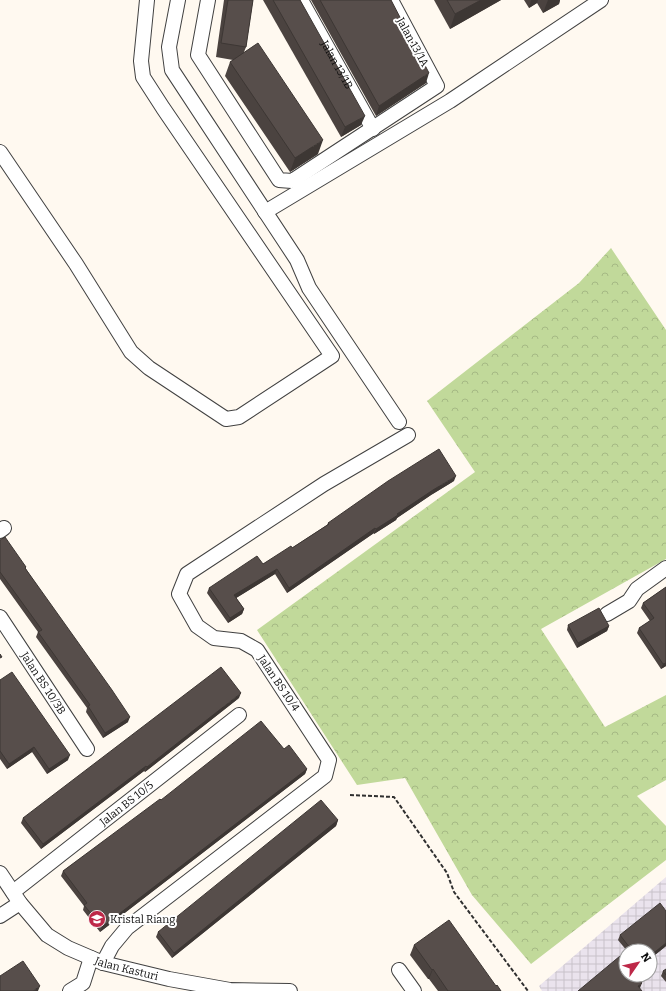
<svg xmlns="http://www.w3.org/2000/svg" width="666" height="991" font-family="Bitter,serif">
	<defs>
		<pattern id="industrial-grid" width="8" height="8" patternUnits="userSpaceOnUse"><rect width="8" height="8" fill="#eae3ed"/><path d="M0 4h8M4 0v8" fill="none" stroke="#c8c2ca"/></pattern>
		<pattern id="forest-crowns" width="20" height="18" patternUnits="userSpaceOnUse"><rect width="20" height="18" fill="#c1d99a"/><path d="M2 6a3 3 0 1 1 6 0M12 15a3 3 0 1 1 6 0" fill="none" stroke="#a5b984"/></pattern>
	</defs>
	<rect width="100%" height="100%" fill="#fff9f0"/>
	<!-- industrial -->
	<path fill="url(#industrial-grid)" fill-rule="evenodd" d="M666 877V991H542L539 986ZM626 951H650V975H626Z"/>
	<!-- forest -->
	<path fill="url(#forest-crowns)" d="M611 248 666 330V559L541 629 605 727 666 695V780L637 796 666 826V860L531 964 472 895 405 778 357 785 257 630 475 472 427 401 579 283Z"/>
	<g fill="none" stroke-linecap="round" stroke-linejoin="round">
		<!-- minor casing -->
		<g stroke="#414141" stroke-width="16">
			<g id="minor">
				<path d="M178 0 169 47 172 70 297 260 309 288 399 422"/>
				<path d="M208 0 198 55 279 180 292 181 437 86 391 0"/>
				<path id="s1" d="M301 0 373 129"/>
				<path d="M0 152 76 264 131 352 149 368 226 419 239 417 332 356 163 108 143 77 141 61 147 0"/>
				<path d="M265 212 450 101 601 0"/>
				<path d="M0 531 4 528"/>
				<path d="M607 614 629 601 637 589 666 568"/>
				<path id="s2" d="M0 617 87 749"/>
				<path id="s3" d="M0 873 20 903 47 935 68 948 103 963 169 979 230 990 290 991"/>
				<path id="s4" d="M13 892 239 715"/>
				<path d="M0 916 20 903"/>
				<path d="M103 963 112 946 127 928 325 776 329 760 257 650 241 641 214 638 197 626 179 594 187 574 324 484 408 435"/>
				<path d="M399 970 414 991"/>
				<path d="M70 991 83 983 91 958"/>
			</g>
		</g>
		<!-- path -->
		<path stroke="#303030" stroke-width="2" stroke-dasharray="4 2" stroke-linecap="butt" d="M350 795 394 797 447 873 454 892 528 991"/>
		<!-- minor -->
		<use href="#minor" stroke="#fff" stroke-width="14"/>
	</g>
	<!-- wall -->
	<g fill="#4b4340">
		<path d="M224 0H253L246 47 244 52 318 154 290 172 225 76 230 62 233 60 216 57Z"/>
		<path d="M263 0H300L361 125 341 137Z"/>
		<path d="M311 0H391L426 83 376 116Z"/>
		<path d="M434 0H501L450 29Z"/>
		<path d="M524 0H560L559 4 543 13 537 3 529 8Z"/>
		<path d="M454 481 431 495 397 518 396 520 374 534V533L287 593 275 574 236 598 244 609 242 614 228 623 207 593 209 588 263 564 292 548 327 525 328 523Z"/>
		<path d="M0 540 26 567V569L128 722 103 738 86 712 87 708 36 637 38 632 0 579Z"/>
		<path d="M666 587V666L661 669 637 633 639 628 650 621 641 608 643 603Z"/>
		<path d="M568 625 609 626 607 631 577 648 567 630Z"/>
		<path d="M0 680 68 760 47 774 32 752 7 769 0 759Z"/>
		<path d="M239 698 145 772 144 771 41 849 21 823 23 818Z"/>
		<path d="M284 749 307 769 305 774 100 932 83 910 84 906 61 876 63 871 161 800Z"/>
		<path d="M338 820 336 826 172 958 156 937 158 932Z"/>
		<path d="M666 911V946L650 959 627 951 618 940 620 935Z"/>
		<path d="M414 945 496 986 501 991H438L429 979H428L410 955Z"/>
		<path d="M666 969V982L661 976 663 971Z"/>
	</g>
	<!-- shaded-wall -->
	<g fill="#3d3734">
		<path d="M481 0H501L450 29 455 14Z"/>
		<path d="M531 0H538L537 3 529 8Z"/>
		<path d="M548 0H560L559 4 543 13Z"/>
		<path d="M429 73 426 83 376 116 379 106Z"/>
		<path d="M365 116 361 125 341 137 345 127Z"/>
		<path d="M323 140 318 154 290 172 295 158Z"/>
		<path d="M456 476 454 481 431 495 433 490Z"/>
		<path d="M433 490 431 495 397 518 396 520 374 534 376 529 397 514Z"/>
		<path d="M375 528 374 533 287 593 289 588Z"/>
		<path d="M277 569 275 574 233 600 234 595Z"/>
		<path d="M244 609 242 614 228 623 230 618Z"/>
		<path d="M609 626 607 631 577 648 578 643Z"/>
		<path d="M666 663V666L661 669 663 664Z"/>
		<path d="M241 693 239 698 145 772 147 767Z"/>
		<path d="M130 717 128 722 103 738 105 733Z"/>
		<path d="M34 747 32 752 7 769 9 764Z"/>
		<path d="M70 755 68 760 47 774 49 769Z"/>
		<path d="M146 766 144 771 41 849 43 844Z"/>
		<path d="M307 769 305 774 100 932 102 927Z"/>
		<path d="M338 820 336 826 172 958 174 953Z"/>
		<path d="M666 943V946L650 959V956Z"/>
		<path d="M433 969 429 979H428L432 970Z"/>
		<path d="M642 983 640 988 636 991 638 986Z"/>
		<path d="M40 986 38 991H33Z"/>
	</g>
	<!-- building -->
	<g fill="#574e4b" stroke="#3d3734">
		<path d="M228 0H253L246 47 221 43Z"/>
		<path d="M273 0H300L365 116 345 127Z"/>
		<path d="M320 0H391L429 73 379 106Z"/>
		<path d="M447 0H481L455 14Z"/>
		<path d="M258 43 323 140 295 158 230 62Z"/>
		<path d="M439 449 456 476 433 490 397 514 398 515 376 529 375 528 289 588 277 569 234 595 244 609 230 618 209 588 257 556 263 564 291 546 292 548 329 524 328 523 388 481Z"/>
		<path d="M5 537 26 567 25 568 112 690 130 717 105 733 88 706 90 705 38 632 42 630 0 572V540Z"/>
		<path d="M666 587V663L663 664 639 628 654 618 643 603Z"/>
		<path d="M599 608 609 626 578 643 568 625Z"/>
		<path d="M0 654 2 657 0 658Z"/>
		<path d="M221 667 241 693 147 767 146 766 43 844 23 818Z"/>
		<path d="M12 672 70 755 49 769 34 747 9 764 0 751V680Z"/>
		<path d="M261 721 284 749 289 745 307 769 102 927 84 905 87 903 63 871 160 799 161 800Z"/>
		<path d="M321 800 338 820 174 953 158 932Z"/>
		<path d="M660 903 666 911V943L650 956V951H626L630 948 620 935Z"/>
		<path d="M449 920 496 986 497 985 501 991H448L433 969 432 970 414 945Z"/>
		<path d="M626 951V975H636L642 983 638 986 642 991H578Z"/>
		<path d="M23 961 40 986 33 991H0V976Z"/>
		<path d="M666 969V975L663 971Z"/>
	</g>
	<!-- icons -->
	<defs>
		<g id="school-disc" transform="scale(0.9)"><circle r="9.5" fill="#bd2848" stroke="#fff"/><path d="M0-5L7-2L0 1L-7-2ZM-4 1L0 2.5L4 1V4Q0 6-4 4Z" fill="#fff"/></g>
	</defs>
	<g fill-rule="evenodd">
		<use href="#school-disc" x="97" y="919"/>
	</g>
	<g text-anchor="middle" stroke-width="4" stroke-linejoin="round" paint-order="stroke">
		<!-- street labels -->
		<g font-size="11" fill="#0e0e0e" stroke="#fff">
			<text transform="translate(413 42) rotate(61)" y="4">Jalan 13/1A</text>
			<text dy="4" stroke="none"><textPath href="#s1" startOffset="74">Jalan 13/1B</textPath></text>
			<text dy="4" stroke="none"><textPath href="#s2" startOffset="79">Jalan BS 10/3B</textPath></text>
			<text transform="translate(279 683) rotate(56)" y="4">Jalan BS 10/4</text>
			<text dy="4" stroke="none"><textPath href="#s4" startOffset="144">Jalan BS 10/5</textPath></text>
			<text dy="4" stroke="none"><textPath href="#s3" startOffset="165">Jalan Kasturi</textPath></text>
		</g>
		<!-- poi labels -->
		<g font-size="11" fill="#0e0e0e" stroke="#fff" text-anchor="start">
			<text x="110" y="923">Kristal Riang</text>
		</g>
	</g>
	<!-- north arrow -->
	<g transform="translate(638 963) rotate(56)"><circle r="19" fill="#ffffff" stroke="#9f9f9f"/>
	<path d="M0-3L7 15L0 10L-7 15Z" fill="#bd2848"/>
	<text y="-6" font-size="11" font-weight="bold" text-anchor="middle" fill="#0e0e0e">N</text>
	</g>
</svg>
